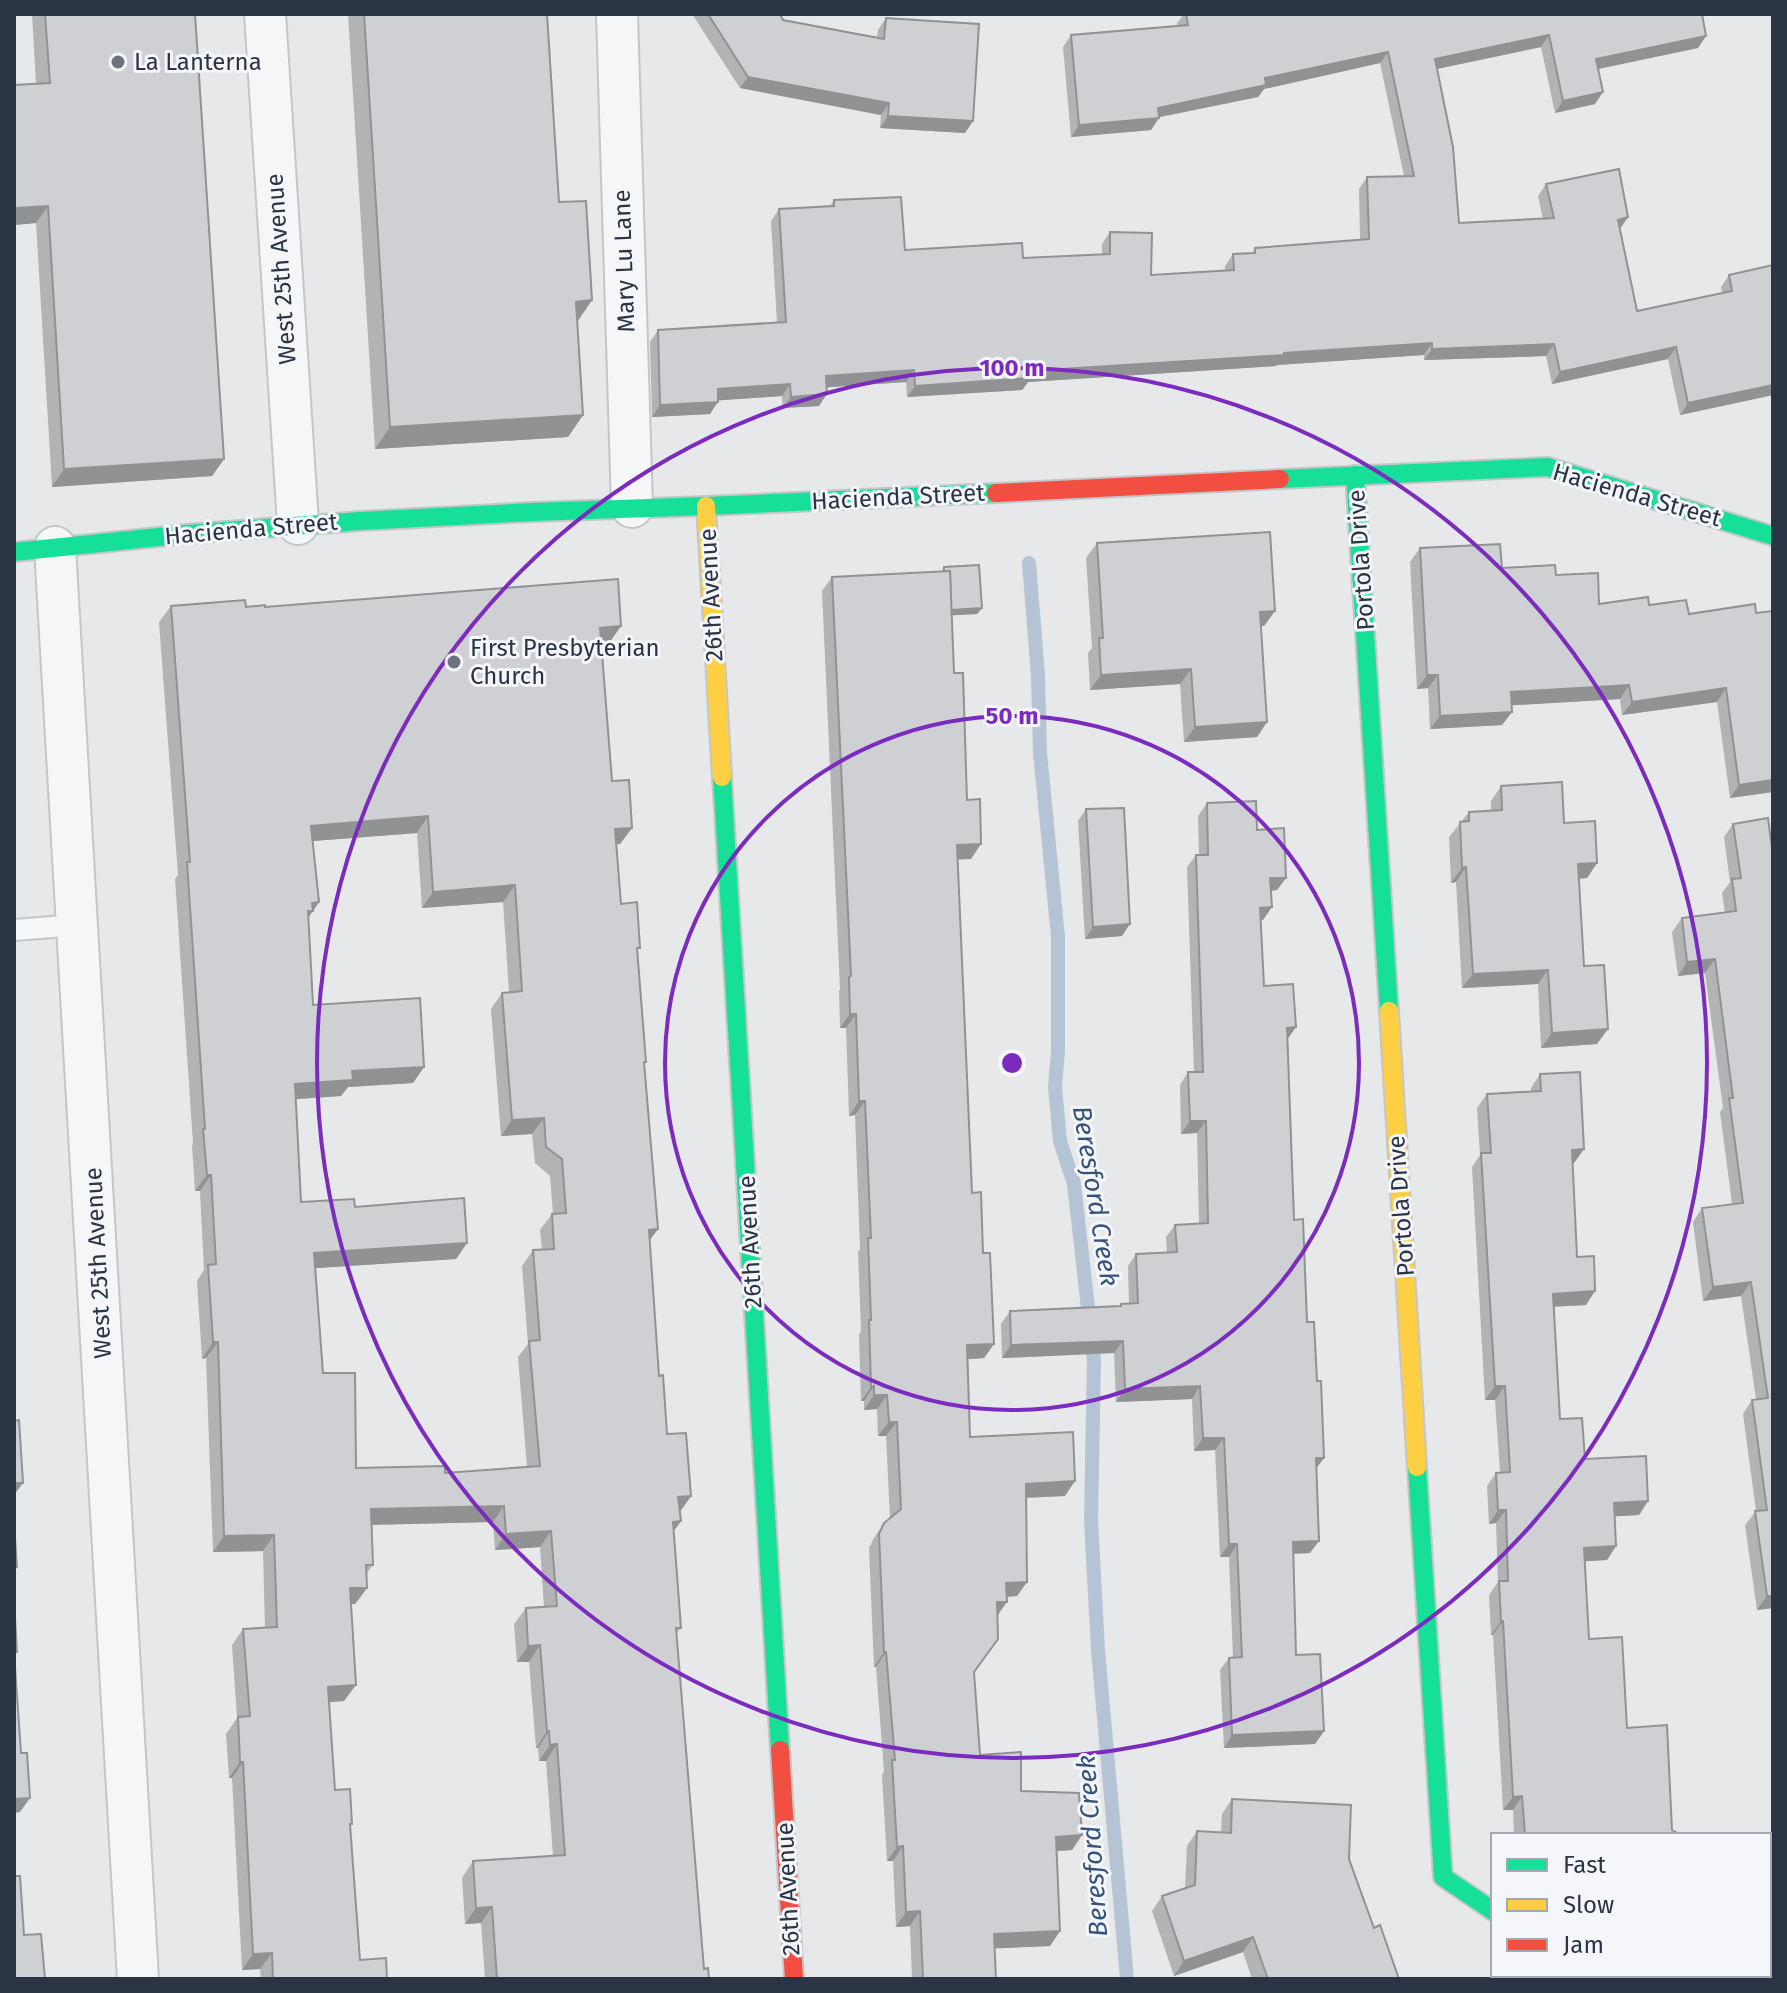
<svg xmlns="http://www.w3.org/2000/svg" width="1787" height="1993" font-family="'Fira Sans',sans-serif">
	<rect width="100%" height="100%" fill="#e6e8ea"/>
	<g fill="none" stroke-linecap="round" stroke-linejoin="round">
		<!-- stream -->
		<path stroke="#b4c4d5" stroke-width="14" d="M1029 563 1038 676 1040 753 1058 937V1051L1055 1087 1060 1141 1074 1184 1094 1361 1091 1520 1098 1650 1127 1979"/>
		<!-- lane casing -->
		<g stroke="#c4c6c8" stroke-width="24">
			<path id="lane" d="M14 930 78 925"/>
		</g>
		<!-- street casing -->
		<g stroke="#c4c6c8" stroke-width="44">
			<g id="street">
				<path d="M265 14 298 524"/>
				<path d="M617 14 632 507"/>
				<path d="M55 547 138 1979"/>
				<path d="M1588 1975 1594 1979"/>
			</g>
		</g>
		<!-- fast casing -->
		<g stroke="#c4c6c8" stroke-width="22">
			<g id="fast">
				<path d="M1355 475 1389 1011"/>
				<path d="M1280 479 1548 467 1773 536"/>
				<path d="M14 552 187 534 360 521 533 512 706 506 996 493"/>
				<path d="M722 777 780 1750"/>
				<path d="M1417 1467 1443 1877 1493 1911"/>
			</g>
		</g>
		<!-- slow casing -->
		<g stroke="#c4c6c8" stroke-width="22">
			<g id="slow">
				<path d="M706 506 722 777"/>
				<path d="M1389 1011 1417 1467"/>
			</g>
		</g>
		<!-- jam casing -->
		<g stroke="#c4c6c8" stroke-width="22">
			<g id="jam">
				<path d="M996 493 1280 479"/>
				<path d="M780 1750 794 1979"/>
			</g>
		</g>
		<!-- lane -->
		<use href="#lane" stroke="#f5f6f7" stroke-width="20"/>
		<!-- street -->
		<use href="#street" stroke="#f5f6f7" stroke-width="40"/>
		<!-- fast -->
		<use href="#fast" stroke="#16e098" stroke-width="18"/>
		<!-- slow -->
		<use href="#slow" stroke="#ffcf43" stroke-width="18"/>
		<!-- jam -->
		<use href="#jam" stroke="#f24e42" stroke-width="18"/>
	</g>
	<!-- wall -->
	<g fill="#b1b3b5" fill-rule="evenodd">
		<path d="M32 14H195L224 459 212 476 52 487 36 223 14 225V85L36 84Z"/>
		<path d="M348 14H547L559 202 592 300 577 322 583 415 568 437 375 449Z"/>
		<path d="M692 14H780L783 20 877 37 878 30 886 18 973 121 965 133 880 128 881 115 740 88Z"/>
		<path d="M1184 14H1702L1706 36 1698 48 1598 69 1595 104 1555 113 1541 47 1437 69 1459 223 1543 219 1538 196 1546 184 1620 229 1637 311 1722 293 1721 287 1729 275 1773 265V395L1680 415 1668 359 1552 384 1546 356 1424 360V355L1277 365 1276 366 1028 382 1022 390 907 397 906 382 827 387 819 406 783 408 782 396 718 400 710 414 652 417 650 342 658 330 777 323 771 221 779 209 830 206 834 200 905 250 1023 258 1102 254V244L1110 232 1151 275 1225 270V266L1233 254 1252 253 1255 248 1360 240 1359 189 1367 177 1404 176 1380 63 1264 89 1258 97 1159 117 1151 130 1071 137 1063 47 1071 35 1178 26 1177 23Z"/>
		<path d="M1097 543 1275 611 1264 626H1261L1267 722 1257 737 1184 742 1180 684 1090 690 1088 653 1092 648 1086 558Z"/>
		<path d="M1420 548 1502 568 1556 575 1599 604 1649 605 1689 614 1755 604 1773 792 1730 798 1717 702 1622 715 1620 699 1511 705 1512 712 1502 725 1430 729 1428 688 1417 689 1410 562Z"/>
		<path d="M944 567 982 608 977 614 952 615 954 673 967 800 971 859H958L972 1193 983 1253 994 1344 984 1358 968 1359 970 1437 1065 1496 1026 1498 1027 1582 1017 1596 1007 1597 998 1616 974 1672 980 1755 1021 1791 1082 1835 1072 1850 1056 1851 1060 1931 1050 1946 994 1948 996 1979H912L910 1926 896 1927 893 1861H887L882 1775 884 1771 876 1667H874L869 1548 874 1538 884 1523 890 1518 886 1436H878L877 1409 864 1410V1401H861L859 1335 861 1331 858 1252 860 1249 855 1115 849 1116 846 1028H840L839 991 840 989 822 591 832 577 941 572Z"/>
		<path d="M171 606 265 607 610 642 601 643 612 781 632 828 620 844H616L621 904 638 952 644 1064 658 1229 649 1241 659 1376 667 1434 691 1496 680 1512 681 1521 674 1531 681 1628 676 1634 704 1969 709 1979H485L481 1923 465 1924 462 1878 473 1861 553 1856 546 1761H539L538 1748H536L529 1662H517L514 1624 526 1608 544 1607 540 1547 495 1550 493 1522 372 1525 373 1565 366 1574 367 1588 355 1604H351L344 1701 329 1702 335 1790 350 1826 360 1960 387 1979H261L260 1969 242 1970 232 1778H229L226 1734 237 1718 232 1645 243 1629 265 1628 263 1551 213 1552 206 1358 202 1359 197 1281 204 1270 200 1191H195L192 1145 193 1143 175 879 178 875 159 622ZM417 833 422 908 503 902 509 992 502 993 491 1009 501 1136 532 1134 535 1163 550 1176 553 1214H552L540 1230 542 1250H533L522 1266 528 1344 518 1357 527 1467 445 1473 356 1468 323 1373 316 1268 456 1259 467 1243 355 1207 301 1202 296 1099 341 1096 348 1087 413 1083 424 1067 313 1005 308 918 319 902 312 841Z"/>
		<path d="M1501 786 1564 823 1597 863 1587 878 1579 879 1584 966 1597 1044 1541 1048 1538 984 1462 988 1456 882 1451 883 1449 837 1469 812 1491 810V801Z"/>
		<path d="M1207 803 1257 830 1286 878 1277 890 1271 891 1263 920H1261L1264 986 1288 1040 1294 1220 1317 1381 1324 1458 1316 1468 1310 1553 1293 1554 1296 1655 1324 1731 1315 1744 1224 1748 1220 1670 1229 1658H1233L1229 1557H1220L1215 1450 1194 1451 1192 1399 1116 1402 1114 1353 1002 1358 1001 1324 1010 1311 1120 1306 1121 1304 1129 1303 1128 1266 1136 1254 1167 1253 1166 1237 1175 1225 1199 1224 1197 1133 1181 1134 1180 1085 1188 1072H1194L1187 867 1196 855H1199L1198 816Z"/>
		<path d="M1086 809 1122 936 1085 939 1078 821Z"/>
		<path d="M1733 824 1773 855V1608L1757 1610 1745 1525 1756 1511 1743 1414 1752 1400 1756 1399 1741 1296 1703 1301 1693 1222 1702 1208 1732 1204 1720 1112 1723 1108 1705 973 1678 976 1672 932 1682 918 1725 913 1722 893 1730 882 1724 837Z"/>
		<path d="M1540 1074 1584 1149 1574 1163H1572L1577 1257 1586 1305 1553 1307 1560 1419 1585 1459 1648 1501 1639 1515 1615 1516 1616 1546 1607 1560 1585 1561 1589 1639 1627 1728 1672 1830 1681 1835H1514L1513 1810H1503L1493 1635H1491L1489 1595 1498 1582 1496 1523 1489 1524 1487 1486 1496 1473 1500 1472 1495 1400H1485L1472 1167 1480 1155 1477 1108 1487 1094 1531 1091V1088Z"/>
		<path d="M1232 1799 1349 1859 1374 1928 1399 1979H1252L1243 1952 1174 1976 1152 1911 1162 1896 1185 1888 1187 1846 1197 1831 1221 1832 1222 1814Z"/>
		<path d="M1678 1975H1769L1773 1979H1684Z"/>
	</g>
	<!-- shaded-wall -->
	<g fill="#909294">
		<path d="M1549 35 1541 47 1427 71 1435 59Z"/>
		<path d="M1706 36 1698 48 1588 71 1596 59Z"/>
		<path d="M1388 52 1380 63 1264 89 1258 97 1155 118H1159L1151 130 1071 137 1079 125 1158 108 1265 78Z"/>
		<path d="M748 77 889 103 881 115 740 88Z"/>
		<path d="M1603 92 1595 104 1555 113 1563 101Z"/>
		<path d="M888 116 973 121 965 133 880 128Z"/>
		<path d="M48 206 36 223 14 225V210L15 208Z"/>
		<path d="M1628 217 1620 229 1618 220Z"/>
		<path d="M592 300 577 322 576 302Z"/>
		<path d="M1432 343 1424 355 1277 365 1276 366 1028 382 1022 390 907 397 915 386 1030 371Z"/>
		<path d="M1554 344 1546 356 1424 360 1432 349Z"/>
		<path d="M1676 347 1668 359 1552 384 1560 372Z"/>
		<path d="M914 370 906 382 818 388 826 376Z"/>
		<path d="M790 384 782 396 710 401 718 389Z"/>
		<path d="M1773 385V395L1680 415 1688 403Z"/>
		<path d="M827 394 819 406 783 408 791 397Z"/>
		<path d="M718 402 710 414 652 417 660 405Z"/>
		<path d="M583 415 568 437 375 449 390 427Z"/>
		<path d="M224 459 212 476 52 487 64 469Z"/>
		<path d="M982 608 977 614 942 616 946 610Z"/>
		<path d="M1275 611 1264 626 1249 627 1260 612Z"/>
		<path d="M621 626 610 642 589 644 600 628Z"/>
		<path d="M1191 669 1180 684 1090 690 1101 675Z"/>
		<path d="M1427 675H1438L1428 688 1417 689Z"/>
		<path d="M1629 685 1620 699 1501 706 1511 692Z"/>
		<path d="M1726 688 1717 702 1622 715 1632 702Z"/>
		<path d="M1512 712 1502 725 1430 729 1440 716Z"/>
		<path d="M1267 722 1257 737 1184 742 1195 727Z"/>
		<path d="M1773 780V792L1730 798 1739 785Z"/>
		<path d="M428 816 417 833 300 842 311 826Z"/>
		<path d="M632 828 620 844 603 845 615 829Z"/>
		<path d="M981 844 971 859 947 860 957 845Z"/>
		<path d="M1597 863 1587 878 1568 879 1578 864Z"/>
		<path d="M1466 867 1456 882 1451 883 1462 868Z"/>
		<path d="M1270 878H1286L1277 890 1262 891Z"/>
		<path d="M515 885 503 902 422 908 433 892Z"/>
		<path d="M319 902 302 927 312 903Z"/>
		<path d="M1272 907 1263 920H1252L1260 908Z"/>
		<path d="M1130 924 1122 936 1085 939 1093 927Z"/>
		<path d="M1715 959 1705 973 1678 976 1687 962Z"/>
		<path d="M1548 970 1538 984 1462 988 1473 974Z"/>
		<path d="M850 1014H856L846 1028H840Z"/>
		<path d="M1296 1027 1287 1040V1028Z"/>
		<path d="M1608 1029 1597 1044 1541 1048 1552 1033Z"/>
		<path d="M424 1067 413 1083 348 1087 341 1096 284 1100 295 1084 352 1071Z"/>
		<path d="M859 1101H865L855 1115 849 1116Z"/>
		<path d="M544 1118 532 1134 501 1136 512 1120Z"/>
		<path d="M1190 1121H1206L1197 1133 1181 1134Z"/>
		<path d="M1584 1149 1574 1163H1562L1572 1150Z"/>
		<path d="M207 1175H211L200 1191H195Z"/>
		<path d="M658 1229 646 1245 649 1230Z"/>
		<path d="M467 1243 456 1259 303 1269 314 1253Z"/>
		<path d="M1751 1282 1741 1296 1703 1301 1713 1287Z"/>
		<path d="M1595 1291 1586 1305 1543 1307 1553 1294Z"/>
		<path d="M1123 1341 1114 1353 1002 1358 1011 1345Z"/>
		<path d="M213 1342H218L206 1358 202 1359Z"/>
		<path d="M994 1344 984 1358 957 1360 967 1345Z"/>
		<path d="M874 1386 864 1401H861L871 1387Z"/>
		<path d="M1200 1386 1192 1399 1116 1402 1125 1389Z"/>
		<path d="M1495 1386H1505L1495 1400H1485Z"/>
		<path d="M874 1395H887L877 1409 864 1410Z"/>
		<path d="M889 1422H897L886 1436H878Z"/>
		<path d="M1203 1438H1224L1215 1450 1194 1451Z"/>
		<path d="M1316 1458H1324L1315 1470Z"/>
		<path d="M1075 1481 1065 1496 1016 1498 1026 1484Z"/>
		<path d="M14 1483H23L14 1495Z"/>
		<path d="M691 1496 679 1513 678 1497Z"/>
		<path d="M1648 1501 1639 1515 1604 1517 1614 1503Z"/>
		<path d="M504 1506 493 1522 360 1525 371 1509Z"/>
		<path d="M1498 1510H1506L1496 1523 1489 1524Z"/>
		<path d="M681 1521 669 1537 673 1522Z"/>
		<path d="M551 1531 540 1547 495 1550 506 1534Z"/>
		<path d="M274 1535 263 1551 213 1552 224 1536Z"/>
		<path d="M1319 1541 1310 1553 1284 1554 1293 1542Z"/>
		<path d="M1229 1544H1237L1229 1557H1220Z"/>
		<path d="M1616 1546 1607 1560 1575 1562 1584 1548Z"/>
		<path d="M1027 1582 1017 1596 996 1597 1006 1583Z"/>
		<path d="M350 1588H367L355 1604H339Z"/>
		<path d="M1767 1596H1773V1608L1757 1610Z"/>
		<path d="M997 1602H1007L997 1616Z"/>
		<path d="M1501 1621H1503L1493 1635H1491Z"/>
		<path d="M540 1645 529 1662H517L528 1646Z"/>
		<path d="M884 1652H886L876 1667H874Z"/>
		<path d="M356 1685 344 1701 317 1703 328 1687Z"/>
		<path d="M547 1731H549L538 1748H536Z"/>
		<path d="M1324 1731 1315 1744 1224 1748 1232 1735Z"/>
		<path d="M557 1744 546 1761H539L550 1745Z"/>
		<path d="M240 1762H243L232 1778H229Z"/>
		<path d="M1522 1796 1513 1810H1503L1513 1797Z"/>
		<path d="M30 1798 20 1812 14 1813V1799Z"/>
		<path d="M1082 1835 1072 1850 1046 1852 1056 1837Z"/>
		<path d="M903 1846 893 1861H887L897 1847Z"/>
		<path d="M492 1907 481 1923 465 1924 476 1908Z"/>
		<path d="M920 1911 910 1926 896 1927 906 1912Z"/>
		<path d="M1060 1931 1050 1946 984 1949 994 1934Z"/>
		<path d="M1253 1937 1243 1952 1174 1976 1184 1961Z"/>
		<path d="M272 1953 260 1969 242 1970 253 1954Z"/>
	</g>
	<!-- building -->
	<g fill="#ced0d3" stroke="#909294" stroke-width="2" fill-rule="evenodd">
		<path d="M45 14H195L224 459 64 469 48 206 15 208 14 191V85L50 83Z"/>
		<path d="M364 14H547L559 202 586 201 592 300 576 302 583 415 390 427Z"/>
		<path d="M708 14H780L783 20 884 39 886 18 979 24 973 121 888 116 889 103 748 77Z"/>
		<path d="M1186 14H1702L1706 36 1596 59 1603 92 1563 101 1549 35 1435 59 1453 147 1459 223 1554 218 1546 184 1619 169 1628 217 1618 220 1637 311 1732 291 1729 275 1773 265V385L1688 403 1676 347 1560 372 1554 344 1432 349V343L1284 353V355L1030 371V378L915 386 914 370 826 376 827 394 791 397 790 384 718 389V402L660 405 658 330 786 322 779 209 834 206V200L901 197 905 250 1022 243 1023 258 1110 254V232L1152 233 1151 275 1234 270 1233 254 1255 253V248L1369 239 1367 177 1414 176 1388 52 1265 78 1266 85 1158 108 1159 118 1079 125 1071 35 1188 25Z"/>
		<path d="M1270 532 1275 611 1260 612 1267 722 1195 727 1191 669 1101 675 1099 638H1103L1097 543Z"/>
		<path d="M1500 544 1502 568 1555 565 1556 575 1598 573 1599 604 1648 597 1649 605 1686 600 1689 614 1755 604 1756 613 1773 611V780L1739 785 1726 688 1632 702 1629 685 1511 692 1512 712 1440 716 1438 675H1427L1420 548Z"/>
		<path d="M979 565 982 608 951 610 950 571 944 572V567Z"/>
		<path d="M950 571 954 673H963L967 800 980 799 981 844 957 845 972 1193 981 1192 983 1253H990L994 1344 967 1345 970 1437 1073 1432 1075 1481 1026 1484 1027 1582 1006 1583 1007 1602H997L998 1639 974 1672 980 1755 1021 1752V1791L1079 1793 1082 1835 1056 1837 1060 1931 994 1934 996 1979H923L920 1911 906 1912 903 1846 897 1847 892 1760H895L886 1652H884L879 1534 884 1523 901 1509 897 1422H889L887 1395H874V1386L871 1387 869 1320H871L868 1238H871L865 1101H859L856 1014H850L849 977 851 976 832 577Z"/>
		<path d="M618 579 621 626 600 628 612 781 629 780 632 828 615 829 621 904 637 902 640 948H637L646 1062H644L658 1229 649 1230 659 1376 663 1375 667 1434 686 1433 691 1496 678 1497 681 1521 673 1522 681 1628H676L704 1969 708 1968 709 1979H497L492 1907 476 1908 473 1861 565 1855 557 1744 550 1745 549 1731H547L540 1645 528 1646 526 1608 557 1606 551 1531 506 1534 504 1506 371 1509 373 1565H366L367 1588H350L356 1685 328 1687 335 1790 350 1789 352 1824H350L360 1960 386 1958 387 1979H273L272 1953 253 1954 243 1762H240L238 1717 250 1716 243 1629 277 1627 274 1535 224 1536 218 1342H213L208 1265 216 1264 211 1175H207L203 1129H205L187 862H190L171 606 245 600 246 607 265 605V607ZM428 816 433 892 515 885 522 991 502 993 512 1120 544 1118 546 1147 562 1159 566 1213 552 1214 554 1249 533 1250 540 1340 529 1341 540 1466 445 1473V1466L356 1468 355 1373H323L314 1253 467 1243 464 1198 355 1207 354 1199 301 1202 295 1084 353 1080 352 1071 424 1067 420 998 313 1005 308 911H313L312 903 319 902 311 826Z"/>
		<path d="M1562 782 1564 823 1595 821 1597 863 1578 864 1584 966 1604 965 1608 1029 1552 1033 1548 970 1473 974 1466 867 1462 868 1460 822 1469 821V812L1502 810 1501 786Z"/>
		<path d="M1256 801 1257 830 1284 828 1286 878H1270L1272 907 1260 908 1264 986 1293 984 1296 1027 1287 1028 1294 1220 1303 1219 1307 1322H1314L1317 1381H1321L1324 1458H1316L1319 1541 1293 1542 1296 1655 1320 1654 1324 1731 1232 1735 1229 1658 1242 1657 1237 1544H1229L1224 1438H1203L1200 1386 1125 1389 1123 1341 1011 1345 1010 1311 1121 1306V1304L1138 1303 1136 1254 1177 1252 1175 1225 1208 1223 1206 1121H1190L1188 1072H1203L1196 855H1208L1207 803Z"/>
		<path d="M1124 808 1130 924 1093 927 1086 809Z"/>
		<path d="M1768 818 1773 855V1596H1767L1755 1511 1767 1510 1752 1400 1768 1398 1751 1282 1713 1287 1702 1208 1743 1203 1729 1098H1733L1715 959 1687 962 1682 918 1736 911 1732 879 1741 878 1733 824Z"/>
		<path d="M1580 1072 1584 1149 1572 1150 1577 1257 1594 1256 1595 1291 1553 1294 1560 1419 1582 1418 1585 1459 1646 1456 1648 1501 1614 1503 1616 1546 1584 1548 1589 1639 1622 1637 1627 1728 1667 1725 1672 1830 1681 1835H1525L1522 1796 1513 1797 1503 1621H1501L1499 1581H1508L1506 1510H1498L1496 1473 1510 1472 1505 1386H1495L1481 1153H1491L1487 1094 1541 1091 1540 1074Z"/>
		<path d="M19 1420 23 1483H14V1421Z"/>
		<path d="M14 1523 17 1567 14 1568Z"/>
		<path d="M14 1599 17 1652H14L21 1753H27L30 1798 14 1799Z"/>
		<path d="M1232 1799 1351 1805 1349 1859 1374 1928 1380 1925 1399 1979H1268L1253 1937 1184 1961 1162 1896 1195 1885 1197 1831 1231 1833Z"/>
		<path d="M14 1876H20L24 1935 41 1934 45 1979H14Z"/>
		<path d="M1769 1897 1773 1899V1979H1715L1709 1975H1769Z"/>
	</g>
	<!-- distance rings -->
	<g fill="none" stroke="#7b2cbf" stroke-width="4">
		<circle cx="1012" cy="1063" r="347"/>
		<circle cx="1012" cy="1063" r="695"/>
	</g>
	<!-- markers -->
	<g fill="#6c737f" stroke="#f4f6f9" stroke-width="3">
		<circle cx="118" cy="62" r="8"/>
		<circle cx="454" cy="662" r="8"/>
	</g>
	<g text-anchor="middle" stroke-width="6" stroke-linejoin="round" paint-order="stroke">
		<!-- poi labels -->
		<g font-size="24" fill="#2b3445" stroke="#f4f6f9" text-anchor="start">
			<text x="134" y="70">La Lanterna</text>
			<text x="470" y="656">First Presbyterian<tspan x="470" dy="28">Church</tspan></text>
		</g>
		<!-- street labels -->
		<g font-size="24" fill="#2b3445" stroke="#f4f6f9">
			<text transform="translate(624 261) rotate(-92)" y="8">Mary Lu Lane</text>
			<text transform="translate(281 269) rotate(-94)" y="8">West 25th Avenue</text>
			<text transform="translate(1637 495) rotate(16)" y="8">Hacienda Street</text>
			<text transform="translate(898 497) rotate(-3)" y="8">Hacienda Street</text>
			<text transform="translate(251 529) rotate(-5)" y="8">Hacienda Street</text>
			<text transform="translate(1361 560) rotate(-94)" y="8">Portola Drive</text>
			<text transform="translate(711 595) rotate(-93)" y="8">26th Avenue</text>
			<text transform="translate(1401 1206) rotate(-94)" y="8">Portola Drive</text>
			<text transform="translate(750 1242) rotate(-93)" y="8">26th Avenue</text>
			<text transform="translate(98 1263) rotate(-93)" y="8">West 25th Avenue</text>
			<text transform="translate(788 1889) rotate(-93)" y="8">26th Avenue</text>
		</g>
		<!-- water labels -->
		<g font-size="26" font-style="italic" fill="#34527a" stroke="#f4f6f9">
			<text transform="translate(1096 1196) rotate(81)" y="9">Beresford Creek</text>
			<text transform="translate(1092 1846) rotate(-94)" y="9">Beresford Creek</text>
		</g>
	</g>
	<circle cx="1012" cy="1063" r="12" fill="#7b2cbf" stroke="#f4f6f9" stroke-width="4"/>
	<g font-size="24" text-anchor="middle" font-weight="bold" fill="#7b2cbf" stroke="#f4f6f9" stroke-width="6" stroke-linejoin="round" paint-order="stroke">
		<text x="1012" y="376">100 m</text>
		<text x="1012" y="724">50 m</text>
	</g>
	<!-- border -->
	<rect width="1787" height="1993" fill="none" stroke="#2b3445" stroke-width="32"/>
	<!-- legend -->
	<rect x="1491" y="1833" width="280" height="144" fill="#f4f6f9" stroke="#a4a8b1" stroke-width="2"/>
	<rect x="1507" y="1859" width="40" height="12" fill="#16e098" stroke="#a4a8b1" stroke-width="2"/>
	<text x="1563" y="1873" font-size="24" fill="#2b3445">Fast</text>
	<rect x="1507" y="1899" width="40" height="12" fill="#ffcf43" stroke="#a4a8b1" stroke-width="2"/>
	<text x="1563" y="1913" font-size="24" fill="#2b3445">Slow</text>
	<rect x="1507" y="1939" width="40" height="12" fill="#f24e42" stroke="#a4a8b1" stroke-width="2"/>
	<text x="1563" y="1953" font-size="24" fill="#2b3445">Jam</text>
</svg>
